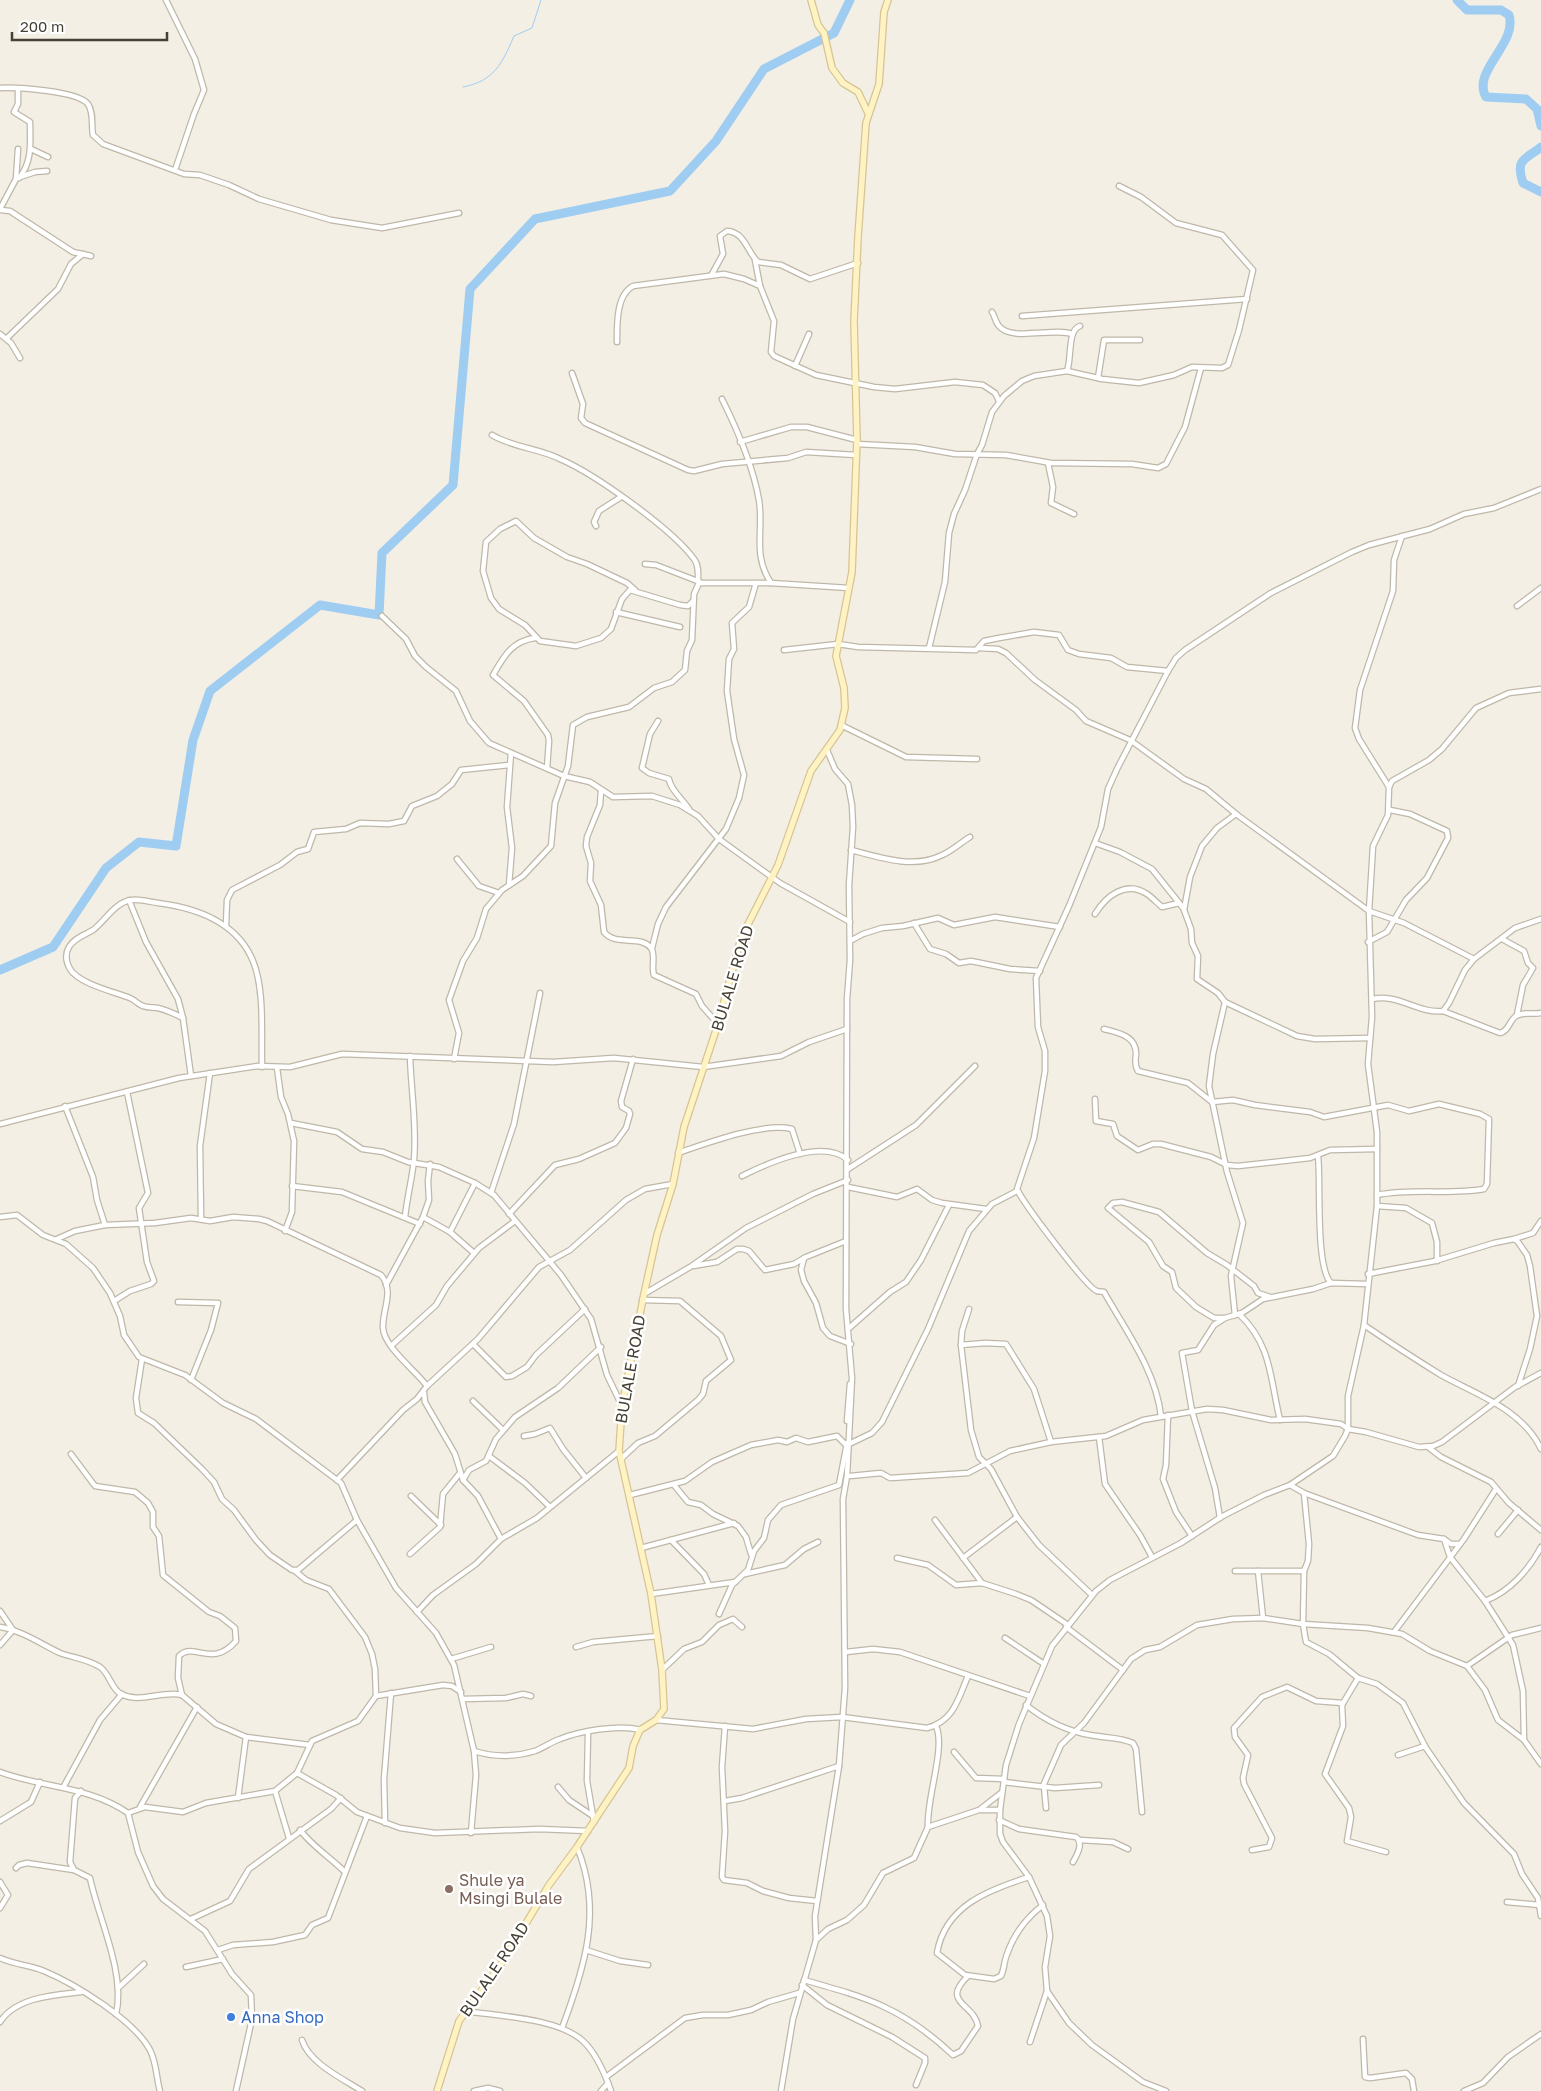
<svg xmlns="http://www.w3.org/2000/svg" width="1541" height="2091" font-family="'Golos Text',sans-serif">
	<rect width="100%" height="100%" fill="#f3efe5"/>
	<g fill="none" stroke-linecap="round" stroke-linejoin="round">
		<!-- stream -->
		<path stroke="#9fcdf2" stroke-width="1" d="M463 87C494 81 502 64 514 36L532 28 541 0"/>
		<!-- river -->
		<g stroke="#9fcdf2" stroke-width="9">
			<path d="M1457 0 1467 10H1501L1509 15C1518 44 1471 71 1486 97L1526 99 1537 109 1541 126"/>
			<path d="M1541 147C1525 160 1515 158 1523 183L1541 192"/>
			<path d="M0 970 53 947 106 868 139 842 176 846 193 740 210 691 320 605 379 615 382 553 453 485 470 289 535 219 670 191 716 141 764 69 834 33 850 0"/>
		</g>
		<!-- street casing -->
		<g stroke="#bfb8a8" stroke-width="7">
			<g id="street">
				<path d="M166 0 195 59 204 90 194 114 175 170"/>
				<path d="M0 88C17 87 78 91 88 104 94 113 91 125 93 135L103 144 184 174 200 175 229 185 259 199 331 220 382 228 459 213"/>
				<path d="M18 89V104L14 112 30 122C30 142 33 161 19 178"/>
				<path d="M31 149 48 157"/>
				<path d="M20 177 35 172 47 171"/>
				<path d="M0 209 16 179 18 149"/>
				<path d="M0 210 10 211 73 252 91 256"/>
				<path d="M755 260 760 286 774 321 771 352 774 356 816 375 874 387 895 389 955 382 983 385 995 393 999 401"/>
				<path d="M712 274 723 254 720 236 727 231C745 232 747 252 758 262L781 265 810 279 858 263"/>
				<path d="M992 312C995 316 995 322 999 326 1011 342 1055 327 1072 334"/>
				<path d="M1022 316 1247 299"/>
				<path d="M0 334 11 343 20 358"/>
				<path d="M7 338 58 289 71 264 83 254"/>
				<path d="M617 342C617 325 616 295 633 286L724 274 744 279 760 286"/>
				<path d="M795 366 809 334"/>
				<path d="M1067 371C1072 359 1067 330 1080 326"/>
				<path d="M572 373 583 404 581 418 585 423 688 470 694 471 722 464 788 458 806 452 856 455"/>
				<path d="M1098 378 1104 340H1140"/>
				<path d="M722 399C737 429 753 466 759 500 764 531 752 554 771 583"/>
				<path d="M492 435C514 448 538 448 560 459 595 474 672 529 694 559 699 565 698 574 698 581"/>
				<path d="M740 442 791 427H807L857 440"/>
				<path d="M857 444 915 447 955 454 1006 455 1051 463 1132 464 1158 468 1166 464 1185 427 1201 368"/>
				<path d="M1048 463 1053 487 1051 503 1074 514"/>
				<path d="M596 526 594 522 599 511 621 497"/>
				<path d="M645 564 656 565 700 582"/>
				<path d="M635 590 627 583 587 564 567 557 534 538 516 521 500 529 486 542 483 571 491 598 499 609 525 625 540 641 576 646 601 638 611 629 622 599 630 590 680 605 688 606 693 601"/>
				<path d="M1517 606 1541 588"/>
				<path d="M616 612 680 627"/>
				<path d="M382 616 406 639 415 656 426 667 456 691 470 721 489 743 564 776 590 782 613 797 652 796 680 805 698 816 719 839 780 883 850 922"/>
				<path d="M535 638C512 641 504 656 493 675L524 701 548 735 549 741 547 768"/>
				<path d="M929 648 945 582 949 533 954 514 965 490 977 454 982 445 992 412 1004 396 1022 381 1034 376 1067 371 1102 379 1139 383 1174 375 1192 367 1222 368 1228 365 1239 330 1253 270 1222 235 1176 223 1141 197 1119 186"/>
				<path d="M979 648 998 649 1006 653 1035 680 1076 710 1086 721 1130 740 1184 779 1206 789 1236 814 1369 911 1404 923 1474 959"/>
				<path d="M784 650 838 644 858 647 976 650 984 641 999 638 1034 632 1059 635 1068 650 1079 654 1111 658 1127 667 1168 671"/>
				<path d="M658 721 650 734 642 768 649 773 669 779C670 789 683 800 689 809"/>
				<path d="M841 725 906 757 977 759"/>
				<path d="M1389 787 1359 739 1355 728 1360 690 1393 591 1394 560 1402 536"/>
				<path d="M601 790 600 805 587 837 586 846 591 863 590 881 601 905 604 932C616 947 640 934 651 948 656 954 651 968 654 975L696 994 702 1006 718 1024"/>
				<path d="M1095 843 1120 852 1152 869 1184 909"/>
				<path d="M851 850C878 857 913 869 940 856 951 852 960 843 970 837"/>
				<path d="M457 859 479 886 499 893"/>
				<path d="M509 885 512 848 507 807 511 753"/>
				<path d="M129 900 146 942 178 999 183 1018 191 1076"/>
				<path d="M1095 914C1106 896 1126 880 1147 894 1153 898 1157 903 1162 907L1179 903"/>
				<path d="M914 923 930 949 946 954 959 963 971 961 1010 969 1040 971"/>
				<path d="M226 926 227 900 232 890 280 865 297 852 308 849 314 832 346 829 360 823 389 824 404 821 412 806 437 796 452 784 461 770 509 765"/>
				<path d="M1502 939 1524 951 1528 963 1533 968 1523 985 1517 1015"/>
				<path d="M850 941 863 934 882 928 903 926 938 918 954 925 995 917 1060 927"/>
				<path d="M1368 942 1387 932 1406 900 1427 878 1448 838 1447 831 1410 814 1390 810"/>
				<path d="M652 948 658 924 666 907 726 829 739 798 744 775 734 739 727 691 729 659 734 649 732 623 749 607 756 583"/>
				<path d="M1372 999C1398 993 1418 1014 1443 1011L1449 1003 1465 970 1474 959 1515 928 1541 919"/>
				<path d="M1225 1002 1297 1036 1315 1039 1370 1038"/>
				<path d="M1443 1011 1500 1033C1509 1031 1509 1021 1516 1016 1524 1011 1533 1015 1541 1013"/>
				<path d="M183 1018C175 1014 167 1010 158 1008 153 1007 148 1008 143 1006 139 1005 135 1000 130 998 115 992 79 984 70 969 66 962 65 954 69 947 74 938 85 935 93 930 105 921 116 901 132 900 140 899 150 902 158 903 197 908 237 922 253 961 265 990 261 1035 262 1067"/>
				<path d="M1104 1029C1119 1033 1137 1036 1136 1055 1135 1061 1135 1066 1138 1071L1188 1083 1212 1102 1233 1100 1255 1105 1310 1112 1324 1117 1388 1105 1409 1111 1439 1104 1480 1114 1489 1119 1487 1184 1484 1189C1450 1195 1414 1188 1377 1195"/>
				<path d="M454 1059 459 1033 449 1000 463 961 477 938 486 909 502 890 523 876 551 846 555 803 568 766 573 725 587 717 629 707 654 688 672 682 685 670 687 651 692 640 694 594 699 583H771L849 588"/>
				<path d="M277 1068 281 1097 288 1114 294 1141 292 1212 285 1231"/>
				<path d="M1095 1099 1096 1121 1113 1124 1117 1136 1138 1150 1153 1144H1161L1211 1157 1227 1165 1238 1166 1310 1158 1330 1150 1377 1149"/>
				<path d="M65 1106 93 1177 97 1200 105 1225"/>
				<path d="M291 1123 337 1132 362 1149 383 1152 408 1162 439 1167 475 1183 494 1195 561 1275 591 1319 607 1375 622 1406"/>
				<path d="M0 1124 179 1078 258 1066 290 1067 342 1054 553 1062 614 1058 703 1067 781 1056 809 1042 847 1029"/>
				<path d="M678 1153C707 1143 763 1122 792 1129L800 1154"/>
				<path d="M1318 1156C1321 1181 1315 1267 1331 1283"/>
				<path d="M848 1169 916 1125 975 1066"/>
				<path d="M742 1176C768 1163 823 1138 848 1160"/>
				<path d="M292 1186 342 1192 420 1224"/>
				<path d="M848 1187 897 1197 917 1189 932 1200 942 1203 986 1209"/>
				<path d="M491 1193 514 1124 540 993"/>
				<path d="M1377 1206 1406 1208 1432 1223 1437 1242V1261"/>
				<path d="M509 1214 555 1165 579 1159 615 1143 626 1128 630 1114 629 1111 622 1107 621 1101 633 1059"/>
				<path d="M0 1217 17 1215 43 1235 66 1244 93 1268 110 1293 120 1316 124 1335 139 1357 185 1375 223 1403 256 1419 341 1483 357 1520 396 1588 436 1633 454 1665 474 1751 476 1775 471 1833"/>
				<path d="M405 1217C407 1198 412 1179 414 1160 417 1124 411 1091 410 1056"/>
				<path d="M423 1217 450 1232 474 1253"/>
				<path d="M201 1218 200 1146 210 1073"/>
				<path d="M450 1232 475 1183"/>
				<path d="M57 1239 75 1231 105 1225 155 1223 191 1218 210 1221 233 1217 259 1219 267 1221 381 1275C395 1291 382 1310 383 1328 384 1347 416 1371 427 1386"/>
				<path d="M1514 1239 1533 1233 1541 1221"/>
				<path d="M804 1258 801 1270 804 1281 816 1303 823 1328 830 1336 851 1344"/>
				<path d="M693 1266 717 1262 737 1249H743L749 1251 765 1270 794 1264 806 1257 846 1241"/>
				<path d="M1368 1274 1435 1261 1494 1243 1514 1239 1518 1242 1527 1255 1530 1266 1537 1316 1530 1349 1518 1386"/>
				<path d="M386 1285 423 1217 429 1200 428 1181 430 1164"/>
				<path d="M644 1294 690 1267 746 1228 813 1194 848 1180"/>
				<path d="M114 1301 130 1291 151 1284 154 1281 147 1262 139 1208 148 1193 127 1092"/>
				<path d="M178 1302 218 1303 211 1330 191 1380"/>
				<path d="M969 1309 962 1331 961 1345 971 1430 979 1457 991 1469 1017 1517 1039 1545 1092 1595"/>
				<path d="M1239 1314C1272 1345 1270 1379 1280 1420"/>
				<path d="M1235 1315 1231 1276 1243 1223 1227 1172 1209 1086 1213 1054 1225 1002 1218 993 1197 979 1198 956 1192 943 1191 929 1184 910 1190 877 1202 846 1217 828 1236 814"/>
				<path d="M1223 1318H1214L1196 1307 1176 1288 1172 1272 1163 1266 1149 1242 1108 1208 1113 1203 1122 1202 1159 1212 1207 1253 1227 1265 1254 1286 1258 1293 1270 1297"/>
				<path d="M1364 1325C1389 1342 1415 1359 1441 1375 1477 1395 1522 1409 1541 1449"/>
				<path d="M848 1329 890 1292 906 1282 921 1260 949 1205"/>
				<path d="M473 1344 506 1377 512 1376 527 1367 536 1355 585 1309"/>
				<path d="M961 1345 985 1343 1006 1344 1034 1389 1051 1442"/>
				<path d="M391 1346 436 1305 447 1286 479 1248 515 1221"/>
				<path d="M142 1359 136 1398 138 1413 154 1423 202 1469 214 1482 222 1499 234 1510 256 1540 270 1555 292 1570H298L357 1520"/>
				<path d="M424 1393 425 1402 455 1454 463 1480 478 1496 501 1539"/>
				<path d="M473 1401 503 1430"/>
				<path d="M1168 1415 1166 1465 1163 1479 1176 1512 1192 1536"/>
				<path d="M1161 1416C1156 1371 1126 1331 1104 1292 1102 1291 1099 1292 1097 1291 1087 1288 1023 1203 1017 1189L1034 1138 1045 1071V1051L1038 1027 1036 978 1069 906 1101 827 1108 789 1117 769 1168 671 1176 658 1185 650 1271 593 1352 552 1369 545 1430 529 1464 514 1494 508 1541 489"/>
				<path d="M847 1421 850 1384"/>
				<path d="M524 1436 535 1434 550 1428 563 1449 586 1478"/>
				<path d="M1099 1437 1105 1484 1140 1535 1152 1557"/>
				<path d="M849 1444 872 1433 882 1422 928 1329 969 1231 992 1204 1017 1191"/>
				<path d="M1428 1447 1441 1457 1491 1482 1509 1503 1541 1530"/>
				<path d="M71 1454 95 1486 135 1492 148 1503 153 1512V1527L159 1536 163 1575 209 1612 220 1616 235 1628 236 1641C212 1669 194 1641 179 1656L178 1678 182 1695 216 1724 246 1737 310 1745"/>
				<path d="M489 1456 525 1483 550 1507"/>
				<path d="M621 1459 638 1443 655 1436 698 1400 703 1394 706 1381 731 1360 721 1336 680 1301 642 1300"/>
				<path d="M850 1476 881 1473 890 1478 968 1473 1010 1451 1051 1442 1106 1436 1143 1420 1207 1409 1223 1410 1271 1420 1305 1419 1341 1424 1348 1429 1366 1432 1419 1447 1433 1446 1442 1442 1515 1387 1541 1373"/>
				<path d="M337 1480 403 1410 417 1399 427 1386 478 1339 539 1267 570 1250 626 1200 645 1189 673 1184"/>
				<path d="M463 1480 469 1470 486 1461 496 1439 515 1417 558 1388 601 1347"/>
				<path d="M674 1485 688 1502 701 1505 713 1514 738 1526 746 1537 751 1554"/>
				<path d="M1290 1485 1304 1493 1418 1535 1444 1539 1450 1557 1485 1601 1513 1645 1523 1691 1524 1740"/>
				<path d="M1304 1493 1309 1544 1308 1561 1304 1571 1303 1624 1306 1642 1329 1654 1358 1678 1377 1684 1403 1703 1426 1748 1464 1803 1514 1854 1522 1874 1538 1898 1541 1916"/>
				<path d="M630 1495 685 1481 712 1462 751 1445 778 1440 787 1442 796 1438 808 1442 837 1436 846 1445"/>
				<path d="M411 1496 441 1525"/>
				<path d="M1220 1518 1215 1488 1192 1411 1182 1353 1198 1350 1214 1325 1225 1318 1242 1313 1263 1299 1313 1289 1331 1283 1367 1284"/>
				<path d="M935 1520 982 1583"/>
				<path d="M1498 1534 1518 1510"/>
				<path d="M1444 1539 1451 1544H1460"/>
				<path d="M671 1540 704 1574 709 1585"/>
				<path d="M641 1548 734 1523"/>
				<path d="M410 1554 440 1527 443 1494 460 1473"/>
				<path d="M897 1558 928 1565 956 1585 982 1583 1016 1594 1031 1600 1068 1625"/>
				<path d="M963 1558 1017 1517"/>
				<path d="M1235 1571H1304"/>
				<path d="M1258 1571 1263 1618"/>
				<path d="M745 1574 785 1565 804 1549 818 1542"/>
				<path d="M651 1594 735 1582"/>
				<path d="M1485 1601C1509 1592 1529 1570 1541 1547"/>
				<path d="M0 1611 13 1630 0 1645"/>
				<path d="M417 1612 433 1595 476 1564 501 1539 537 1518 619 1451"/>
				<path d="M719 1614 732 1585 748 1570 754 1551 764 1538 768 1520 781 1505 839 1485 847 1443"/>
				<path d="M0 1627C21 1630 41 1644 60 1653 74 1658 87 1659 100 1667 110 1674 111 1689 121 1694 141 1704 162 1690 182 1695"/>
				<path d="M1066 1627 1123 1670"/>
				<path d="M1394 1632 1464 1539 1496 1489"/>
				<path d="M1005 1638 1044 1664"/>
				<path d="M576 1647 593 1642 658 1636"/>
				<path d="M846 1652 873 1649 900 1652 1030 1696"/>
				<path d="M451 1659 491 1647"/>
				<path d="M1467 1666 1512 1635 1541 1628"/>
				<path d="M662 1670 684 1649 702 1642 719 1625 733 1619 742 1627"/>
				<path d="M1358 1678 1342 1705 1343 1726 1325 1774 1349 1808 1351 1817 1347 1841 1386 1852"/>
				<path d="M376 1696 443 1685 452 1686 461 1692"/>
				<path d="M463 1699 506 1698 523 1694 531 1696"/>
				<path d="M1026 1705C1045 1720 1066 1731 1090 1735 1105 1738 1120 1737 1133 1743L1136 1749 1142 1812"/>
				<path d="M656 1720 753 1729 806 1719 842 1717 927 1728C954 1721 958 1699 968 1676"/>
				<path d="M725 1726 722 1767 725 1831 722 1877 724 1880 747 1883 763 1891 789 1898 817 1901"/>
				<path d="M588 1733 587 1781 594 1822"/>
				<path d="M474 1751C493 1757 515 1757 535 1751 543 1748 551 1742 560 1739 580 1731 619 1724 640 1730"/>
				<path d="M954 1752 976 1778 1004 1779"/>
				<path d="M1398 1755 1425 1746"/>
				<path d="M0 1772C43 1788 89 1786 128 1813L138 1852 153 1886 163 1899 205 1931 232 1974 251 1995 252 2019 236 2091"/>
				<path d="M297 1773 336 1795 357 1812 400 1828 435 1833 539 1829 588 1831"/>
				<path d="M1004 1782 1055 1788 1099 1785"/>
				<path d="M64 1786 100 1720 122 1694"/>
				<path d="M1043 1786 1061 1745 1084 1723 1131 1659 1145 1650 1160 1647 1197 1625 1233 1619 1263 1618 1303 1624 1368 1628 1402 1634 1430 1651 1467 1666 1485 1690 1498 1720 1524 1740 1541 1764"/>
				<path d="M1044 1786 1046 1808"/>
				<path d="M558 1787 569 1800 593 1816"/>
				<path d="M81 1791 75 1798 70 1862 74 1870 90 1878C98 1917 126 1974 116 2014"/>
				<path d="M275 1791 289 1838"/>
				<path d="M238 1798 246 1737"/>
				<path d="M725 1801 742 1798 839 1766"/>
				<path d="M140 1807 197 1707"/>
				<path d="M981 1810H1000"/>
				<path d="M128 1813 145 1807 183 1812 206 1803 275 1791 297 1773 312 1741 358 1721 376 1696 375 1669 372 1654 365 1637 329 1589 306 1580 295 1571"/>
				<path d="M999 1820 1019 1829 1076 1837C1084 1843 1077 1855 1073 1862"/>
				<path d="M0 1821 31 1802 40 1782"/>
				<path d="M385 1823 384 1779 391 1693"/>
				<path d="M928 1827C926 1799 946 1748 936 1726"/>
				<path d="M300 1830C313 1847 330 1857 345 1872"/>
				<path d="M1080 1840 1113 1842 1128 1849"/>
				<path d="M1252 1850 1269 1847 1272 1838 1244 1784 1243 1778 1248 1755 1235 1737 1234 1728 1262 1697 1287 1687 1316 1701 1343 1703"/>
				<path d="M16 1868 19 1865 27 1863 74 1870"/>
				<path d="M1029 1877C988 1890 945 1906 937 1953L965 1975 994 1979 1001 1976C1004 1970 1004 1963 1006 1957 1013 1935 1026 1918 1043 1905"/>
				<path d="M0 1882 8 1895 0 1908"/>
				<path d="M1507 1902 1540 1905"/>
				<path d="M191 1919 230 1901 249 1869 331 1809 341 1798"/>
				<path d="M816 1940 828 1929 847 1920 864 1905 883 1873 914 1858 928 1827 979 1810 1001 1793"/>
				<path d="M218 1950 233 1945 273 1942 305 1935 312 1925 328 1918 367 1816"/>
				<path d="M586 1950 620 1961 648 1965"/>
				<path d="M0 1958C16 1965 30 1965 44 1971 75 1984 134 2020 150 2050 157 2064 156 2077 160 2091"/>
				<path d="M186 1967 223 1959"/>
				<path d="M804 1980C868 1998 903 2008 953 2055L961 2051 978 2026C974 2003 940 2003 968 1976"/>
				<path d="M802 1985 827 2005 892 2037 925 2058V2063L916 2085"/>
				<path d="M118 1988 144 1964"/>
				<path d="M465 2011C498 2016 558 2018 583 2041 597 2054 605 2074 611 2091"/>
				<path d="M0 2022C16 1997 54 1995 81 1992"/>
				<path d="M562 2028C585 1967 603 1910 577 1847"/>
				<path d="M1363 2039 1365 2077 1370 2078 1406 2073 1412 2079 1414 2091"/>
				<path d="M302 2040C309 2063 343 2079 362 2091"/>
				<path d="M1030 2042 1047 1991"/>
				<path d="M606 2077 685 2018 703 2015H728L751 2010 768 2002 799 1993"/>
				<path d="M474 2091 488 2088 500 2091"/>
				<path d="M601 2091 608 2083"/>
				<path d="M781 2091 793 2019 816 1940 815 1916 839 1766 845 1688 843 1499 847 1476 852 1378 846 1309 847 999 850 960 849 885 853 827 852 805 848 784 835 769 827 750"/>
				<path d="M1166 2091 1143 2082 1092 2045 1069 2023 1047 1991 1045 1967 1050 1936 1047 1916 1029 1877 1003 1842 1000 1834V1810L1006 1765 1019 1724 1052 1646 1096 1591 1110 1580 1181 1543 1221 1517 1264 1495 1290 1485 1333 1456 1345 1436 1348 1429V1396L1364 1325 1377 1206V1132L1368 1064 1372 1017 1369 911 1373 846 1388 815 1389 787 1392 781 1429 760 1442 749 1476 708 1509 693 1541 689"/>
				<path d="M1464 2091 1483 2083 1508 2057 1541 2034"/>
			</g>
		</g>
		<!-- secondary casing -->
		<g stroke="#d5c594" stroke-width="8">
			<g id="secondary">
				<path d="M811 0 818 25 824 33 832 68 843 83 858 92 868 113"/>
				<path d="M437 2091 459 2021 504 1960 549 1885 577 1847 629 1768 633 1746 640 1730 656 1720 664 1709 662 1670 651 1594 619 1451 622 1406 644 1294 657 1235 673 1184 684 1127 718 1024 741 938 778 865 811 771 840 730 845 708 844 688 836 656 852 572 857 440 854 321 858 237 866 123 879 84 884 12 888 0"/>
			</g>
		</g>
		<!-- street -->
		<use href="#street" stroke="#fff" stroke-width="4.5"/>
		<!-- secondary -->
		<use href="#secondary" stroke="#fff3c3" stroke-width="5.5"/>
	</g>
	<!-- markers -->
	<circle fill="#8d6e63" stroke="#fff" stroke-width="2" cx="449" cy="1889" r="5"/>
	<circle fill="#3f7fe0" stroke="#fff" stroke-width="2" cx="231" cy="2017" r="5"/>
	<g text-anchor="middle" stroke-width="5" stroke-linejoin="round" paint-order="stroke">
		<!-- street labels -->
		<g font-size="16" fill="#464035" stroke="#fff">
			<text transform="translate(732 978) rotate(-73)" y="6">BULALE ROAD</text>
			<text transform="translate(630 1369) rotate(-80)" y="6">BULALE ROAD</text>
			<text transform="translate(494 1969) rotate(-56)" y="6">BULALE ROAD</text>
		</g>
		<!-- education labels -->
		<g font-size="16" fill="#785e54" stroke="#fff" text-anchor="start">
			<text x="459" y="1886">Shule ya<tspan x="459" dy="18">Msingi Bulale</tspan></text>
		</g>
		<!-- shop labels -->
		<g font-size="16" fill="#366cbe" stroke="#fff" text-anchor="start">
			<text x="241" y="2023">Anna Shop</text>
		</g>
	</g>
	<!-- scale -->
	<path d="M12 32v8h155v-8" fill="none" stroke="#464035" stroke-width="2.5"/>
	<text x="20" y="32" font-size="15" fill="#464035" stroke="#ffffff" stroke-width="4" paint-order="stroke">200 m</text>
</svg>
